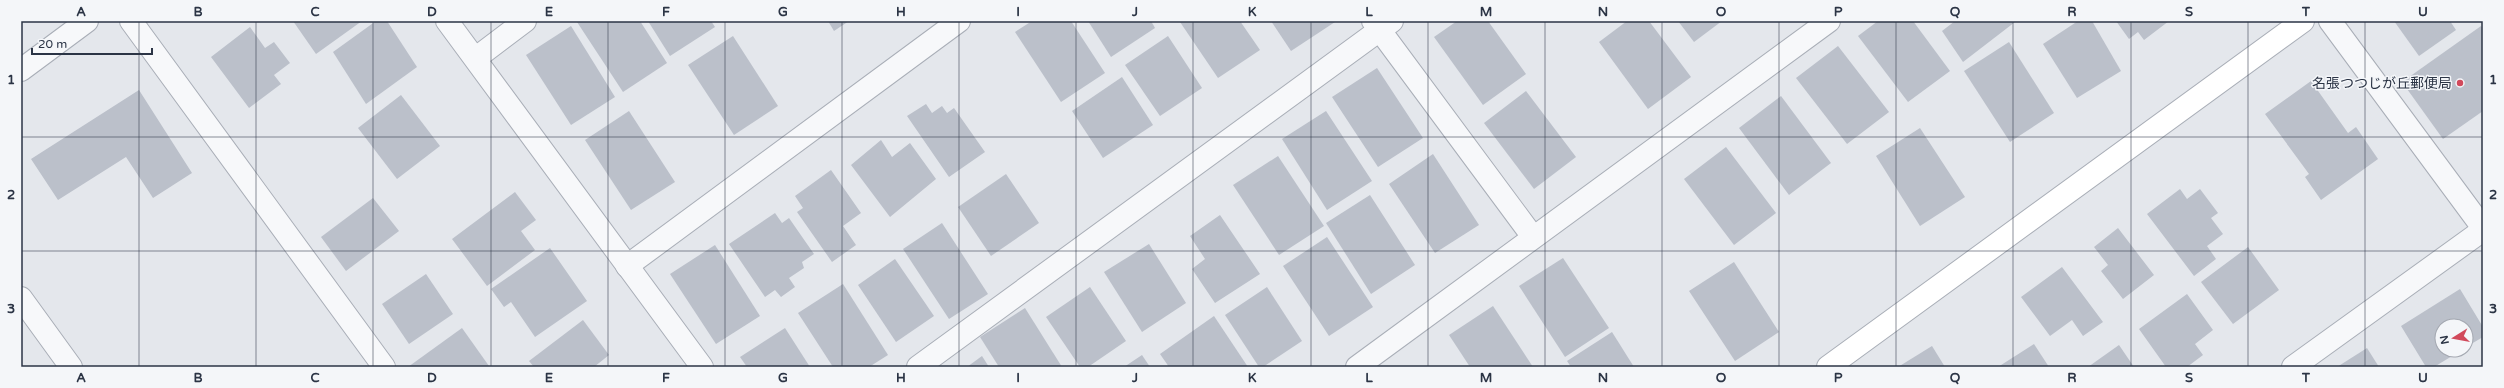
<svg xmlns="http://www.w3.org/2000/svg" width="2504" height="388" font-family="'Varela Round','Noto Sans JP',sans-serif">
	<rect width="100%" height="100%" fill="#e4e7ec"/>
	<!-- building -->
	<g fill="#bbc0ca">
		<path d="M293 21H362L316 54Z"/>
		<path d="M376 21H387L417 67 366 104 333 52Z"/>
		<path d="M579 21H640L667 63 623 92 577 22Z"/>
		<path d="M648 21H711L715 27 670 56Z"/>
		<path d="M828 21H849L834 31Z"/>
		<path d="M1032 21H1071L1105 73 1061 102 1015 32Z"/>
		<path d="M1088 21H1151L1155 28 1111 57Z"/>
		<path d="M1182 21H1240L1260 50 1218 78 1180 22Z"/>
		<path d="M1271 21H1334L1335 22 1291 51Z"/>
		<path d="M1457 21H1488L1526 74 1483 105 1434 37Z"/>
		<path d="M1627 21H1649L1691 77 1648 109 1599 42Z"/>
		<path d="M1678 21H1722L1694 42Z"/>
		<path d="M1878 21H1913L1950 71 1908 102 1858 36Z"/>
		<path d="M1955 21H2014L2015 22 1963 62 1942 31Z"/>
		<path d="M2078 21H2092L2121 71 2077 98 2043 44Z"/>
		<path d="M2116 21H2169L2144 40 2138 32 2129 39Z"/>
		<path d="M2394 21H2450L2456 30 2419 56Z"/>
		<path d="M571 26 615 97 571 125 526 55Z"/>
		<path d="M2481 26 2483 29V111L2443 139 2402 82Z"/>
		<path d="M250 27 265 48 274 42 290 63 274 75 281 84 249 108 211 57Z"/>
		<path d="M733 36 778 106 734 135 688 65Z"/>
		<path d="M1168 36 1202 88 1160 116 1125 65Z"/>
		<path d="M2009 42 2054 113 2010 142 1964 71Z"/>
		<path d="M1838 46 1889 112 1847 144 1796 78Z"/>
		<path d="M1377 68 1423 138 1378 167 1332 97Z"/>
		<path d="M1122 77 1153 125 1103 158 1072 111Z"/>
		<path d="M2311 81 2348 133 2356 127 2378 159 2321 200 2305 177 2309 174 2265 114Z"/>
		<path d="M139 90 192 173 153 198 126 157 58 200 31 159Z"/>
		<path d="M1526 91 1576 157 1534 189 1484 123Z"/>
		<path d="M401 95 440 146 397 179 358 128Z"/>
		<path d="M1781 96 1831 163 1789 195 1739 128Z"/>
		<path d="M926 104 932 113 942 106 947 113 954 108 985 152 949 177 907 116Z"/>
		<path d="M629 111 675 182 631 210 585 140Z"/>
		<path d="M1326 111 1372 181 1327 210 1282 139Z"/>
		<path d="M1920 128 1965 197 1920 226 1876 156Z"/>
		<path d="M881 140 892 157 910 143 936 179 890 217 851 165Z"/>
		<path d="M1726 147 1776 213 1734 245 1684 179Z"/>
		<path d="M1433 154 1479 225 1435 253 1389 184Z"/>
		<path d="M1278 156 1324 226 1279 255 1233 185Z"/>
		<path d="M831 170 861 213 843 226 856 245 832 262 797 212 803 208 795 196Z"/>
		<path d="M1006 174 1039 223 991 256 958 207Z"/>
		<path d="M2180 189 2187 199 2200 189 2218 213 2211 218 2223 234 2207 246 2216 259 2194 276 2147 214Z"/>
		<path d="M515 192 536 220 521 231 535 250 487 286 452 239Z"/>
		<path d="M1370 195 1415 265 1371 294 1326 223Z"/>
		<path d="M373 198 399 231 346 271 321 237Z"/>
		<path d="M775 213 782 223 789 218 814 254 802 262 804 268 789 278 795 287 781 297 775 290 765 297 729 244Z"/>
		<path d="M1220 215 1260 274 1215 303 1192 269 1205 259 1190 236Z"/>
		<path d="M942 223 988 294 949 319 903 249Z"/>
		<path d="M2118 228 2154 275 2123 299 2101 271 2108 265 2094 247Z"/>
		<path d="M1327 237 1373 307 1329 336 1283 266Z"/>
		<path d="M1149 244 1186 303 1142 332 1104 272Z"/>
		<path d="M715 245 760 316 716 344 670 274Z"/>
		<path d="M2248 247 2279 290 2233 324 2201 282Z"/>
		<path d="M550 248 587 301 535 337 511 302 504 307 491 289Z"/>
		<path d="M1563 258 1609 328 1565 357 1519 286Z"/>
		<path d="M895 259 934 316 896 342 858 285Z"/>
		<path d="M1734 262 1779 332 1735 361 1689 291Z"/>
		<path d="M2062 267 2103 322 2083 336 2072 320 2050 336 2021 297Z"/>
		<path d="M426 274 453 314 409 344 382 304Z"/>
		<path d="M843 284 888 355 869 367H833L798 313Z"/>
		<path d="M1090 287 1126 341 1088 367H1080L1046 317Z"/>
		<path d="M1267 287 1302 341 1263 367H1259L1225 315Z"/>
		<path d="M2460 289 2483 327V337L2466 347V326H2442V350H2462L2434 367H2426L2401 326Z"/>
		<path d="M2187 294 2213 330 2195 344 2203 355 2187 367H2166L2139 329Z"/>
		<path d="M1493 306 1533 367H1470L1449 335Z"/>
		<path d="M1025 308 1062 367H999L980 337Z"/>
		<path d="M1214 316 1248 367H1169L1160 354Z"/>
		<path d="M583 320 609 355 594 367H534L529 361Z"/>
		<path d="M462 328 489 366 408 367Z"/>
		<path d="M785 328 810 367H747L740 357Z"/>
		<path d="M1612 332 1634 367H1571L1567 361Z"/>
		<path d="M2034 344 2049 367H1998Z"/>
		<path d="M2119 345 2134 367H2088Z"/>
		<path d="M1932 346 1945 367H1898Z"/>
		<path d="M2367 348 2379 367H2337Z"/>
		<path d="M1142 355 1150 367H1124Z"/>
		<path d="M982 356 989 367H967Z"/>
	</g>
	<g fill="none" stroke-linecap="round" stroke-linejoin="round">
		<!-- street casing -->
		<g stroke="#a9aeb7" stroke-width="24">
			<g id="street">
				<path d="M131 21 384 367"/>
				<path d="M447 21 702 367"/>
				<path d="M1373 21 1533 237"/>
				<path d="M2330 21 2483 228"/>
				<path d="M476 58 525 21"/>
				<path d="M21 70 87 21"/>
				<path d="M627 266 959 21"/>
				<path d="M21 298 71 367"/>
				<path d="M918 367 1392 21"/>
				<path d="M1357 367 1829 21"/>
				<path d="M2293 367 2483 230"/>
			</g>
		</g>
		<!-- secondary casing -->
		<g stroke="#a9aeb7" stroke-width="24">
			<path id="secondary" d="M1828 367 2303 21"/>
		</g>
		<!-- street -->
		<use href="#street" stroke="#f7f8fa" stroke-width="22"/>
		<!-- secondary -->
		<use href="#secondary" stroke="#fff" stroke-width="22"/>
	</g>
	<!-- grid -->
	<path fill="none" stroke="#2b3445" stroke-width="1" stroke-opacity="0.55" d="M139 21V367M256 21V367M373 21V367M491 21V367M608 21V367M725 21V367M842 21V367M959 21V367M1076 21V367M1193 21V367M1311 21V367M1428 21V367M1545 21V367M1662 21V367M1779 21V367M1896 21V367M2013 21V367M2131 21V367M2248 21V367M2365 21V367M21 137H2483M21 251H2483"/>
	<!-- markers -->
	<circle fill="#d1495b" stroke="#f4f6f9" stroke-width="1.5" cx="2460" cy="83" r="4"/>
	<g text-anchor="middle" stroke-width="3" stroke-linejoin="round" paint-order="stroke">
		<!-- poi labels -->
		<g font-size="14" fill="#2b3445" stroke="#f4f6f9" text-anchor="end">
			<text x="2452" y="88">名張つつじが丘郵便局</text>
		</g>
	</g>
	<!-- border -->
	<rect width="2504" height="388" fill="none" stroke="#f4f6f9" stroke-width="44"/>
	<!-- north arrow -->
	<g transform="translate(2454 338) rotate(259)"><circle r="19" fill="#f4f6f9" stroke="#a4a8b1"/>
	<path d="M0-3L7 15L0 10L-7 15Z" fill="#d1495b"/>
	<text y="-6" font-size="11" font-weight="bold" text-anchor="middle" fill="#2b3445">N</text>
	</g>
	<!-- scale -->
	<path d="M32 48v6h120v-6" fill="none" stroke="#2b3445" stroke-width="2"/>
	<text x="38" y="48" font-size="12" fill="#2b3445" stroke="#f4f6f9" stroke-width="3" paint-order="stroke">20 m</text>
	<rect x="22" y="22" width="2460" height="344" fill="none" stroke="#2b3445" stroke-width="1.5"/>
	<g font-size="13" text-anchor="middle" font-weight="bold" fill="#2b3445">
		<text x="81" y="16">A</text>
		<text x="198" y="16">B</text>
		<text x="315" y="16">C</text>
		<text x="432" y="16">D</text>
		<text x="549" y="16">E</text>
		<text x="666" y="16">F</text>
		<text x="783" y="16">G</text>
		<text x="901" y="16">H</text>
		<text x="1018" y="16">I</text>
		<text x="1135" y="16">J</text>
		<text x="1252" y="16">K</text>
		<text x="1369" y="16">L</text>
		<text x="1486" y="16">M</text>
		<text x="1603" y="16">N</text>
		<text x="1721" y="16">O</text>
		<text x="1838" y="16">P</text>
		<text x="1955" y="16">Q</text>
		<text x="2072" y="16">R</text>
		<text x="2189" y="16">S</text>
		<text x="2306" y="16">T</text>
		<text x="2423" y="16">U</text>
		<text x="11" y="84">1</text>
		<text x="2493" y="84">1</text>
		<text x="11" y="199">2</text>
		<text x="2493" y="199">2</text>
		<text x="11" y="313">3</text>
		<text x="2493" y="313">3</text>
		<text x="81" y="382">A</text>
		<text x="198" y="382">B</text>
		<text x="315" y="382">C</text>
		<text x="432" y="382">D</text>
		<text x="549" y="382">E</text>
		<text x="666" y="382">F</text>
		<text x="783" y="382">G</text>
		<text x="901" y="382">H</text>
		<text x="1018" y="382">I</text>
		<text x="1135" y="382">J</text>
		<text x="1252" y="382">K</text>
		<text x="1369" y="382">L</text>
		<text x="1486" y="382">M</text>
		<text x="1603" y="382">N</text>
		<text x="1721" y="382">O</text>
		<text x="1838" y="382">P</text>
		<text x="1955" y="382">Q</text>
		<text x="2072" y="382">R</text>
		<text x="2189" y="382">S</text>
		<text x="2306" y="382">T</text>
		<text x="2423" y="382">U</text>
	</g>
</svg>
